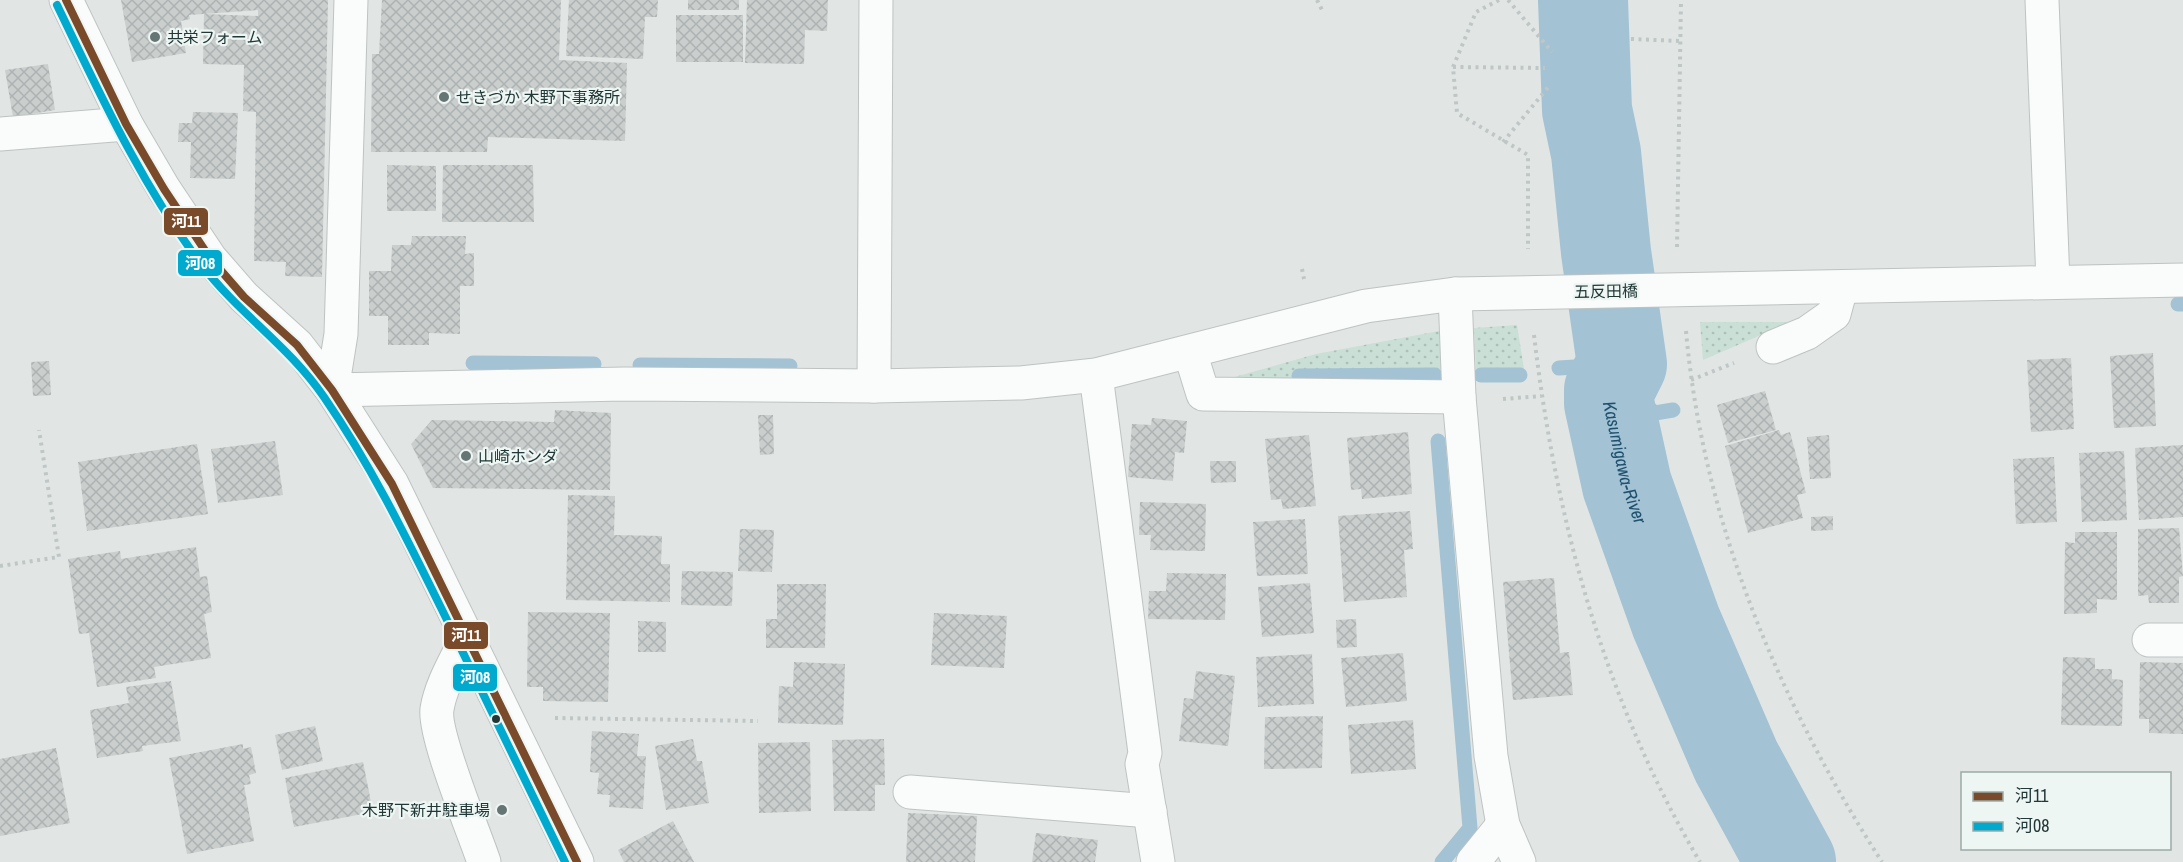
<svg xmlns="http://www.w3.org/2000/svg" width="2183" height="862" font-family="'Archivo Narrow','Noto Sans JP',sans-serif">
	<defs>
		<pattern id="grass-dots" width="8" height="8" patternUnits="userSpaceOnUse" patternTransform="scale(1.5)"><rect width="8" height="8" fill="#cadfd5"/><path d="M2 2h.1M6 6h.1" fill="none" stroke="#adc0b7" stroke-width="1.8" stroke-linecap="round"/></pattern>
		<pattern id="building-cross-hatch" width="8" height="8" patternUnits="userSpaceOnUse" patternTransform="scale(1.5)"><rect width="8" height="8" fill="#cacfce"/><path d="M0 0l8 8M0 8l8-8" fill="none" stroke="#adb2b2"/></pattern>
	</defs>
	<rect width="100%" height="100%" fill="#e1e6e5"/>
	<!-- grass -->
	<g fill="url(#grass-dots)">
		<path d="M1700 322H1791L1703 360Z"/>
		<path d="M1517 325 1524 369H1476L1474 328Z"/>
		<path d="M1439 331 1441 369 1295 370 1294 382H1217L1316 354Z"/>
	</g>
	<!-- water -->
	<path fill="#a3c2d4" d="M1560 0H1608L1614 75V172L1621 204 1619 230 1628 279 1627 346 1622 364 1602 302 1585 261 1586 241 1582 211 1584 167 1579 144 1569 123 1557 109Z"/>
	<!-- pier -->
	<path fill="#e1e6e5" d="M1630 272 1631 329H1607L1587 273Z"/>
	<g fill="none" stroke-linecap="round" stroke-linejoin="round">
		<!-- stream -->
		<g stroke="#a3c2d4" stroke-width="15">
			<path d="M2178 304H2183"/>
			<path d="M473 363 594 364"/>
			<path d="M640 365 790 366"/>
			<path d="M1559 368 1622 364 1633 373 1639 401 1655 413 1673 410"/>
			<path d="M1481 375H1520"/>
			<path d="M1299 376 1435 375"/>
			<path d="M1438 441 1470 828 1442 862"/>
		</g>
		<!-- river -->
		<path stroke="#a3c2d4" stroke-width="90" id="s1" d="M1583 0 1587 110 1596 153 1606 252 1622 364 1609 390V403L1627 485 1676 622 1736 761 1791 862"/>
	</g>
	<!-- building -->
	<g fill="url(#building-cross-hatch)">
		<path d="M121 0H328L322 277 285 276 286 262 254 261 256 112 243 111 244 65 203 64 204 14 258 16V10L189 15 190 19 181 21 186 53 132 62Z"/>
		<path d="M382 0H561L559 60 627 63 625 141 488 137 487 152H371L372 54H379Z"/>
		<path d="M569 0H658L657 17H645L643 59 566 56Z"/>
		<rect x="688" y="0" width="51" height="10"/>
		<path d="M747 0H828L827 31 805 30 804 64 745 63Z"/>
		<rect x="676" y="15" width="67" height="47"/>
		<path d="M48 64 55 110 13 117 5 70Z"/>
		<path d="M193 112 238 113 235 179 190 178 191 142H178L179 123H192Z"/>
		<path d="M387 165 436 166V211H387Z"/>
		<path d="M443 165H533L534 222H442Z"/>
		<path d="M412 236H466L465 254 474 253V286H460V334L429 333V345H388V316H369V271H391L392 245H411Z"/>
		<path d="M2153 353 2156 426 2114 428 2110 356Z"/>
		<path d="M2071 358 2074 429 2031 432 2027 360Z"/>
		<path d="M49 361 51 395 33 396 31 362Z"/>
		<path d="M1765 391 1776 430 1728 443 1717 405Z"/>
		<path d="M555 410 611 413 610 490 433 488 411 444 432 420 554 422Z"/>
		<path d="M758 415H773L774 454 760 455Z"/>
		<path d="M1152 418 1187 421 1184 453 1175 452 1173 481 1128 477 1132 424 1151 425Z"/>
		<path d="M1779 430 1781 435 1790 432 1806 493 1797 495 1803 518 1748 533 1725 446Z"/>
		<path d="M1408 432 1412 494 1362 499 1361 489 1351 490 1347 438Z"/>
		<path d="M1309 435 1316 506 1283 509 1281 499 1271 500 1265 439Z"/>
		<path d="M1829 435 1831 478 1810 479 1807 437Z"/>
		<path d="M275 441 283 495 218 503 211 449Z"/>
		<path d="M197 444 208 514 87 531 78 462Z"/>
		<path d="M2183 445V517L2139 520 2135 448Z"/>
		<path d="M2124 451 2127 520 2082 522 2079 453Z"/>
		<path d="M2054 457 2057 522 2016 524 2013 459Z"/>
		<path d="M1210 461H1236V482L1211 483Z"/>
		<path d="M568 495 615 496 614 535 662 536 661 564H670V602L566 600Z"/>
		<path d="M1140 502 1206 504 1205 551 1150 550 1151 535H1139Z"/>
		<path d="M1410 511 1413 549 1404 550 1407 597 1344 602 1338 516Z"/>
		<path d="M1833 516V530L1811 531V517Z"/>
		<path d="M1305 519 1308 574 1257 576 1253 522Z"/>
		<path d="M2179 528 2183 576 2179 577V603H2149L2148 595 2138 596V529Z"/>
		<path d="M740 529 774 530 772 572 738 571Z"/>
		<path d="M2075 532H2117V600L2097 599V613L2064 614 2065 542 2075 543Z"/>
		<path d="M196 547 200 577 207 576 212 612 204 614 211 658 154 667 156 678 97 687 89 633 79 634 68 559 120 551 121 559Z"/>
		<path d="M682 571 733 572 732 606 681 605Z"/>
		<path d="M1167 573 1226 574 1225 620 1148 619 1149 591H1166Z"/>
		<path d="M1554 578 1560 653 1569 652 1573 695 1513 700 1503 582Z"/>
		<path d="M1310 583 1314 633 1262 637 1258 587Z"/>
		<path d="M777 584H826L825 648H766V619H777Z"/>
		<path d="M528 612 610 613 608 702 543 701V687H527Z"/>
		<path d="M934 613 1007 616 1004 668 931 665Z"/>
		<path d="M1356 619 1357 647 1337 648 1336 620Z"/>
		<path d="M638 621 666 622V652H638Z"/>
		<path d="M1403 653 1407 701 1346 707 1341 658Z"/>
		<path d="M1312 654 1314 704 1258 707 1256 657Z"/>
		<path d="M2063 657 2095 658V669H2112V679L2123 680 2122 726 2061 725Z"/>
		<path d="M794 662 845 664 843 725 778 723 779 686 793 687Z"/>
		<path d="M2140 662 2183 663V734L2149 733V719H2139Z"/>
		<path d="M1196 671 1235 676 1228 746 1179 741 1184 698 1193 699Z"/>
		<path d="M171 681 181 741 142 746 143 751 97 758 90 710 129 703 126 687Z"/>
		<path d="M1323 716 1322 768 1264 769 1265 717Z"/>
		<path d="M1413 720 1416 769 1351 774 1348 725Z"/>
		<path d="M315 726 323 761 282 770 275 735Z"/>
		<path d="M592 731 639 734 637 756H646L643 809 609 807 610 795 597 794 599 773 590 772Z"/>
		<path d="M693 739 697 761H702L709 803 666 810 655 746Z"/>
		<path d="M884 739 885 785H875V811H834L832 740Z"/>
		<path d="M810 742 811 811 759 813 758 743Z"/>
		<path d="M243 744V749L251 747 256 773 249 775 251 784 244 785 254 841 187 854 169 758Z"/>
		<path d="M56 748 70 823 0 836V759Z"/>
		<path d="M363 762 373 812 294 827 285 778Z"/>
		<path d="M908 813 977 816 975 862H906Z"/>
		<path d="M673 821 694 862H624L618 850Z"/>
		<path d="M1036 833 1098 840 1095 862H1032Z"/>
	</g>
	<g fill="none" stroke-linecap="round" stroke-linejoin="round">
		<!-- minor casing -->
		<g stroke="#bec3c2" stroke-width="35">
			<g id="minor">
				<path d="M66 0 126 124 164 189 210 258 244 297 297 345 332 390 392 484 577 862"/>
				<path d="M351 0 341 334 332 390 624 384 874 386 1021 383 1096 375 1366 306 1455 294 2183 280"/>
				<path d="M2042 0 2053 282"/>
				<path d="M0 134 126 124"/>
				<path d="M1455 294 1459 397 1491 756 1503 825 1519 862"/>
				<path d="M1773 347 1807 333 1834 314 1841 288"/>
				<path d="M1190 352 1203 394 1459 397"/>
				<path d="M1096 375 1145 753 1142 764 1158 862"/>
				<path d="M874 386 876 0"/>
				<path d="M467 637C457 659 441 684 437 709 433 734 474 832 484 862"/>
				<path d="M2149 640H2183"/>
				<path d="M910 792 1150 811"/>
				<path d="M1473 862 1503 825"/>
			</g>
		</g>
		<!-- path -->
		<g stroke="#bfc6c6" stroke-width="4" stroke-dasharray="3 4.5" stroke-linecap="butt">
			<path d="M1317 0 1323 12"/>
			<path d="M1499 0 1476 12 1453 67 1457 113 1528 155V249"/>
			<path d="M1508 0 1552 52"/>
			<path d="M1631 39 1680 41"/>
			<path d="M1453 67 1545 68"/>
			<path d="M1503 142 1550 85"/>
			<path d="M1677 247 1681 0"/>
			<path d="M1302 269 1304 279"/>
			<path d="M1686 331C1703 522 1779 702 1882 862"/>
			<path d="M1534 335C1556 521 1604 700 1700 862"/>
			<path d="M1691 380 1734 363"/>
			<path d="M1503 399 1541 396"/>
			<path d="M0 566 59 557 39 430"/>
			<path d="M555 718 758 721"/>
		</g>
		<!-- minor -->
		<use href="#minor" stroke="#fafbfb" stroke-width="33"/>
		<!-- bus-1 casing -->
		<g stroke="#eef6f4" stroke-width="12">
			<path id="bus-1" d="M66 0 126 124 164 189 210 258 244 297 297 345 332 390 392 484 577 862"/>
		</g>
		<!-- bus-2 casing -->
		<g stroke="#eef6f4" stroke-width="12">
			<path id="bus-2" d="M57 5C100 94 141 184 201 264 238 313 289 346 324 397 373 468 410 545 448 622 487 702 526 782 565 862"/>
		</g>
		<!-- bus-1 -->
		<use href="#bus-1" stroke="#7a4b2a" stroke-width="8"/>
		<!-- bus-2 -->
		<use href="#bus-2" stroke="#00a9ce" stroke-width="8"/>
	</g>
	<!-- markers -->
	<g fill="#647573" stroke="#eef6f4" stroke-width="2">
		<circle cx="155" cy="37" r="6"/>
		<circle cx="444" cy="97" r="6"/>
		<circle cx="466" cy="456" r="6"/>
		<circle cx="502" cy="810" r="6"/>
	</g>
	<circle fill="#213836" stroke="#eef6f4" stroke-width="2" cx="496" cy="719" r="5"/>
	<g text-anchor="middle" stroke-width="4.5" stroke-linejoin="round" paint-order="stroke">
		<!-- poi labels -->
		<g font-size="16" fill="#213836" stroke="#eef6f4" text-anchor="start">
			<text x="167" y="43">共栄フォーム</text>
			<text x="456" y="103">せきづか 木野下事務所</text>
			<text x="478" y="462">山崎ホンダ</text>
			<text x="490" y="816" text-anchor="end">木野下新井駐車場</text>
		</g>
		<!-- street labels -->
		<g font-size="16" fill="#213836" stroke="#eef6f4">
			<text transform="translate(1606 291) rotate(-1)" y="6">五反田橋</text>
		</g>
		<!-- water labels -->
		<g font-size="18" font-style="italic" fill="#1f516f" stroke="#eef6f4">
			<text dy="6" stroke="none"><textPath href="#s1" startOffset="470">Kasumigawa-River</textPath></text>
		</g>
	</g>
	<g stroke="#eef6f4" stroke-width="2">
		<rect x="163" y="207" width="46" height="29" rx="6" fill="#7a4b2a"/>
		<rect x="177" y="249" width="46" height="28" rx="6" fill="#00a9ce"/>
		<rect x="443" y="621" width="46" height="29" rx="6" fill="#7a4b2a"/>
		<rect x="452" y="663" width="46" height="29" rx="6" fill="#00a9ce"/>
	</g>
	<g font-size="16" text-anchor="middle" font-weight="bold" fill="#fff">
		<text x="186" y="227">河11</text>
		<text x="200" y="269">河08</text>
		<text x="466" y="641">河11</text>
		<text x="475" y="683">河08</text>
	</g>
	<!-- legend -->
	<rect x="1961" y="772" width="210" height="78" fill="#eef6f4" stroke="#9caaa8" stroke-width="1.5"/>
	<rect x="1973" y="792" width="30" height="9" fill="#7a4b2a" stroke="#9caaa8" stroke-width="1.5"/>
	<text x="2015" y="802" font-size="18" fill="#213836">河11</text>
	<rect x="1973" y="822" width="30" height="9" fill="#00a9ce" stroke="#9caaa8" stroke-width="1.5"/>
	<text x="2015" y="832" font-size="18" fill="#213836">河08</text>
</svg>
